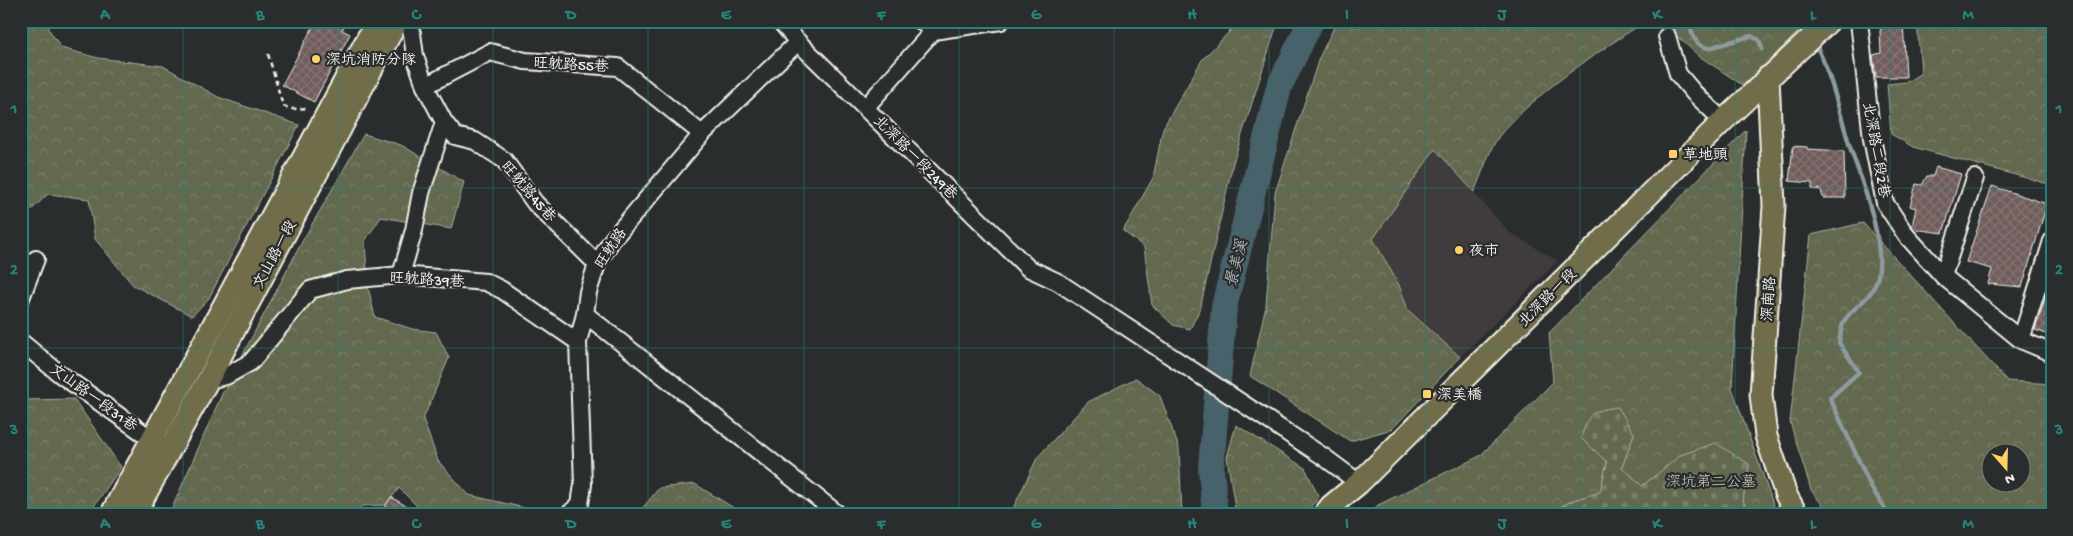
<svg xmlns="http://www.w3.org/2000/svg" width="2073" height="536" font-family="'Gochi Hand','LXGW WenKai TC',sans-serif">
	<defs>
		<pattern id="forest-crowns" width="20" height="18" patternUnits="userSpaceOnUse" patternTransform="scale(1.25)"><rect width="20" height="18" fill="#62694f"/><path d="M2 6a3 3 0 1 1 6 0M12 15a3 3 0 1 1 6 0" fill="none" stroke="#797f68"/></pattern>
		<pattern id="cemetery-stones" width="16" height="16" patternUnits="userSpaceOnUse" patternTransform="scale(1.25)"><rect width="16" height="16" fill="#62694f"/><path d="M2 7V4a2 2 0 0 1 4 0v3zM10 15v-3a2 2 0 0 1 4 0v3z" fill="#797f68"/></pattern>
		<pattern id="building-cross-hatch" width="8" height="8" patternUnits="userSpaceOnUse" patternTransform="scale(1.25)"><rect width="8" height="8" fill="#6f5c5b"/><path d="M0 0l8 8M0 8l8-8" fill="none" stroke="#847473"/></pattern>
	</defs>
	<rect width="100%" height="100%" fill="#2a2d2e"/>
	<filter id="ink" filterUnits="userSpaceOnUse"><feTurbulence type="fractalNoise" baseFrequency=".02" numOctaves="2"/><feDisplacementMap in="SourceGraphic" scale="10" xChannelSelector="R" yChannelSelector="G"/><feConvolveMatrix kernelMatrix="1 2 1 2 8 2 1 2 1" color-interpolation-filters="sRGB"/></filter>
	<g filter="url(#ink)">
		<!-- built -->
		<path fill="#3f3b3c" d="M1435 149 1509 232 1558 261 1460 357 1407 310 1399 285 1373 239Z"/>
		<!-- forest -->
		<g fill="url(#forest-crowns)" stroke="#abad9c" fill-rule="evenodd">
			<path d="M21 21H57L48 28 61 48 98 58 163 66 218 97 299 125 209 298 192 316 133 285 95 239 89 199 48 194 21 220Z"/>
			<path d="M1231 21H1278L1233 163 1200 309 1190 329 1173 325 1152 305 1144 247 1123 231 1153 178 1163 128 1202 60 1231 30Z"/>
			<path d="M1337 21H1646C1598 52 1536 92 1499 136 1490 148 1481 177 1474 192L1435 149 1373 239 1399 285 1408 310 1460 357 1392 429 1350 441 1250 376 1266 305 1275 193 1319 58Z"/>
			<path d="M1660 21H1809L1744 86 1699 56Z"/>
			<path d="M1917 21H2052V185L1913 147 1891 134 1887 84 1907 82 1921 73Z"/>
			<path d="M1746 130 1732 388 1777 515H1748L1743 500 1749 464 1656 475 1642 486 1622 467 1634 434 1607 462 1600 492 1574 500 1543 515H1369L1378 505 1480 456 1553 382 1549 333Z"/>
			<path d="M364 134 401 145 464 182 451 229 381 217 365 241 368 287 375 317 412 329 436 332 449 358 423 419 438 461 469 495 529 509 532 515H426L399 488 386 505 362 506 356 515H169L222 394 303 240Z"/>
			<path d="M1863 223 2007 381 2052 384V515H1830L1811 490 1790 422 1811 235ZM1990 454H2020V484H1990Z"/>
			<path d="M1136 378 1160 396 1179 448 1182 515H1010L1037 458 1088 402Z"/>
			<path d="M74 399 121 467 88 515H21V400Z"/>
			<path d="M1236 425 1305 468 1319 497 1304 515H1236L1227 457Z"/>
			<path d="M695 484 737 510 741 515H637L659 488Z"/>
		</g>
		<!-- cemetery -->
		<path fill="url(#cemetery-stones)" stroke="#abad9c" d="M1618 407 1634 434 1622 467 1642 486 1681 455 1715 443 1749 464 1743 500 1748 515H1543L1574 500 1600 492 1607 462 1581 438C1589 413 1591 410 1618 407Z"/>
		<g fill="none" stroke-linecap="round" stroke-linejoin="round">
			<!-- stream -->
			<g stroke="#8c9b9d" stroke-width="4.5">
				<path d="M1689 21C1691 33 1695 47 1709 48L1751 36 1759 40 1762 49"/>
				<path d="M1800 21 1806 23"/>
				<path d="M1818 49C1833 81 1840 114 1850 147 1862 182 1885 239 1878 276 1873 299 1855 304 1844 321 1841 327 1840 337 1839 343L1859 372 1830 398 1871 487 1889 515"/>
			</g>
			<!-- river -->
			<path stroke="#47626b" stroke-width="26" d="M1215 515 1211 468 1224 307 1279 87 1311 21"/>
		</g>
		<!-- building -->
		<g fill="url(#building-cross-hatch)" stroke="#f4f1e8">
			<path d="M316 21H347L342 30 350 34 314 102 282 85Z"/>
			<path d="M1884 21H1903L1906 77H1876L1873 55 1881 53 1880 31Z"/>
			<path d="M1793 146 1807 147V149L1844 151 1845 198H1823L1821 190 1812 189V183L1789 181Z"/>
			<path d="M1936 167 1961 174 1943 233 1914 229 1912 226 1916 208 1910 206 1916 184 1922 185 1927 176H1933Z"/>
			<path d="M1992 186 2047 204 2022 287 1988 284 1992 269 1966 262Z"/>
			<path d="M2050 282H2052V336L2035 330Z"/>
			<path d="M391 497 421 515H380Z"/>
		</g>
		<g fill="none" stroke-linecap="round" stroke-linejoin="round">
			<!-- minor casing -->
			<g stroke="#f4f1e8" stroke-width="20">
				<g id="minor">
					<path d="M407 21 412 33 415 56 425 86 444 122 455 136 475 141 504 160 535 203 597 264"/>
					<path d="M780 21 798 42 1028 268 1058 282 1324 457 1359 483"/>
					<path d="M1859 21 1872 139 1885 203 1906 235 1943 276 2021 340 2052 353"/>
					<path d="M933 31 1001 21"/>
					<path d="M1667 36 1678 74 1694 93 1723 121"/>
					<path d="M425 86 490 52 525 61 618 67 702 134"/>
					<path d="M866 107 933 31 921 21"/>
					<path d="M401 275 414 230 421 193 444 122"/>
					<path d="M1943 276 1975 178"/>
					<path d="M21 298 36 259"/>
					<path d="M585 314 839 515"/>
					<path d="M2021 340 2052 241"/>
					<path d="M21 342 60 374 160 445"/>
					<path d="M208 380 226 376 251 362 310 290 347 280 401 275 486 282 502 290 578 342"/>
					<path d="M568 515 580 504 583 485 578 342 585 314 588 292 597 264 612 240 702 134 798 42"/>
				</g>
			</g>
			<!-- major casing -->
			<g stroke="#f4f1e8" stroke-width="25">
				<g id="major">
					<path d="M1768 77 1774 206 1761 395 1766 436 1786 495 1797 515"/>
					<path d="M111 515 377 21"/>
					<path d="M134 515 208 380 397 21"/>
					<path d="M1324 515 1331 506 1359 483 1723 121 1829 21"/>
				</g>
			</g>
			<!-- path -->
			<path stroke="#f4f1e8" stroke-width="2.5" stroke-dasharray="5 4" stroke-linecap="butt" d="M268 54 283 106 292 109 309 108"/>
			<!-- minor -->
			<use href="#minor" stroke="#2a2d2e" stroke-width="16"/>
			<!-- major -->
			<use href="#major" stroke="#716d4b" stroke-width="21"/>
		</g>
	</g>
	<!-- grid -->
	<path fill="none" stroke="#26827a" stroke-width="1" stroke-opacity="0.55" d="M183 21V515M338 21V515M493 21V515M648 21V515M804 21V515M959 21V515M1114 21V515M1269 21V515M1425 21V515M1580 21V515M1735 21V515M1890 21V515M21 188H2052M21 348H2052"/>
	<!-- markers -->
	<g fill="#ffd166" stroke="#2a2d2e" stroke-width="2">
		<circle cx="316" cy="59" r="5"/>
		<rect x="1668" y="149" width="10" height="10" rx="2.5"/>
		<circle cx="1459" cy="250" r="5"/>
		<rect x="1422" y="389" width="10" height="10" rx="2.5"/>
	</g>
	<g text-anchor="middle" stroke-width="4.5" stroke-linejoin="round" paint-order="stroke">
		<!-- poi labels -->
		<g font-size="15" fill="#f4f1e8" stroke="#2a2d2e" text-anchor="start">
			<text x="326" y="64">深坑消防分隊</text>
			<text x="1683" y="159">草地頭</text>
			<text x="1469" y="255">夜市</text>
			<text x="1437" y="399">深美橋</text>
		</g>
		<!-- street labels -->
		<g font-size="15" fill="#f4f1e8" stroke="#2a2d2e">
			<text transform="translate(571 64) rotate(3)" y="5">旺躭路55巷</text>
			<text transform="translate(1877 150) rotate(80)" y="5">北深路二段2巷</text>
			<text transform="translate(916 157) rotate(45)" y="5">北深路一段249巷</text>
			<text transform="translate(529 191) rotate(49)" y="5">旺躭路45巷</text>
			<text transform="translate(610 248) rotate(-57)" y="5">旺躭路</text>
			<text transform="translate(274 254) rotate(-62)" y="5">文山路一段</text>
			<text transform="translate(427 279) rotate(3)" y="5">旺躭路39巷</text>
			<text transform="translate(1547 297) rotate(-45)" y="5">北深路一段</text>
			<text transform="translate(1768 299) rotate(-86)" y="5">深南路</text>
			<text transform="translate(94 397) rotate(36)" y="5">文山路一段31巷</text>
		</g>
		<!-- park labels -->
		<g font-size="15" fill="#b2b4a3" stroke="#2a2d2e">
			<text x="1711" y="486">深坑第二公墓</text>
		</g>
		<!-- water labels -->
		<g font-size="16" font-style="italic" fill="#afb8b6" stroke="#2a2d2e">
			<text transform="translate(1235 263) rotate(-76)" y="6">景美溪</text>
		</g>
	</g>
	<!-- margin -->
	<rect width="2073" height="536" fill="none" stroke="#2a2d2e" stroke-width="55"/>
	<!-- north arrow -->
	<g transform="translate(2006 468) rotate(160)"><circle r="24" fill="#2a2d2e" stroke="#7b7b78"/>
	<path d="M0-4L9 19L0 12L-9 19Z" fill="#ffd166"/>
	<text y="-8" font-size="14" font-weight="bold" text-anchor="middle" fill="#f4f1e8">N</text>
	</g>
	<rect x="28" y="28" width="2018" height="480" fill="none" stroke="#26827a" stroke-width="2"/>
	<g font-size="16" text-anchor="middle" font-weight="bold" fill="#26827a">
		<text x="105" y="19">A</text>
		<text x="260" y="19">B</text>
		<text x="416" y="19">C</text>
		<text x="571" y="19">D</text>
		<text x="726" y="19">E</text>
		<text x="881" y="19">F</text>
		<text x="1036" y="19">G</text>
		<text x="1192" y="19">H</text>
		<text x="1347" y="19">I</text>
		<text x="1502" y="19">J</text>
		<text x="1657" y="19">K</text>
		<text x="1813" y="19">L</text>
		<text x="1968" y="19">M</text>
		<text x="14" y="113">1</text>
		<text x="2059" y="113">1</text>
		<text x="14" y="274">2</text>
		<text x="2059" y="274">2</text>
		<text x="14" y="434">3</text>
		<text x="2059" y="434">3</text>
		<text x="105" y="528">A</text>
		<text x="260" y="528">B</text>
		<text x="416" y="528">C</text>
		<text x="571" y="528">D</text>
		<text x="726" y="528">E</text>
		<text x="881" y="528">F</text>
		<text x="1036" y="528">G</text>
		<text x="1192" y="528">H</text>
		<text x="1347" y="528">I</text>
		<text x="1502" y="528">J</text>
		<text x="1657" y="528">K</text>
		<text x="1813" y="528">L</text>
		<text x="1968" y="528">M</text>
	</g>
</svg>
